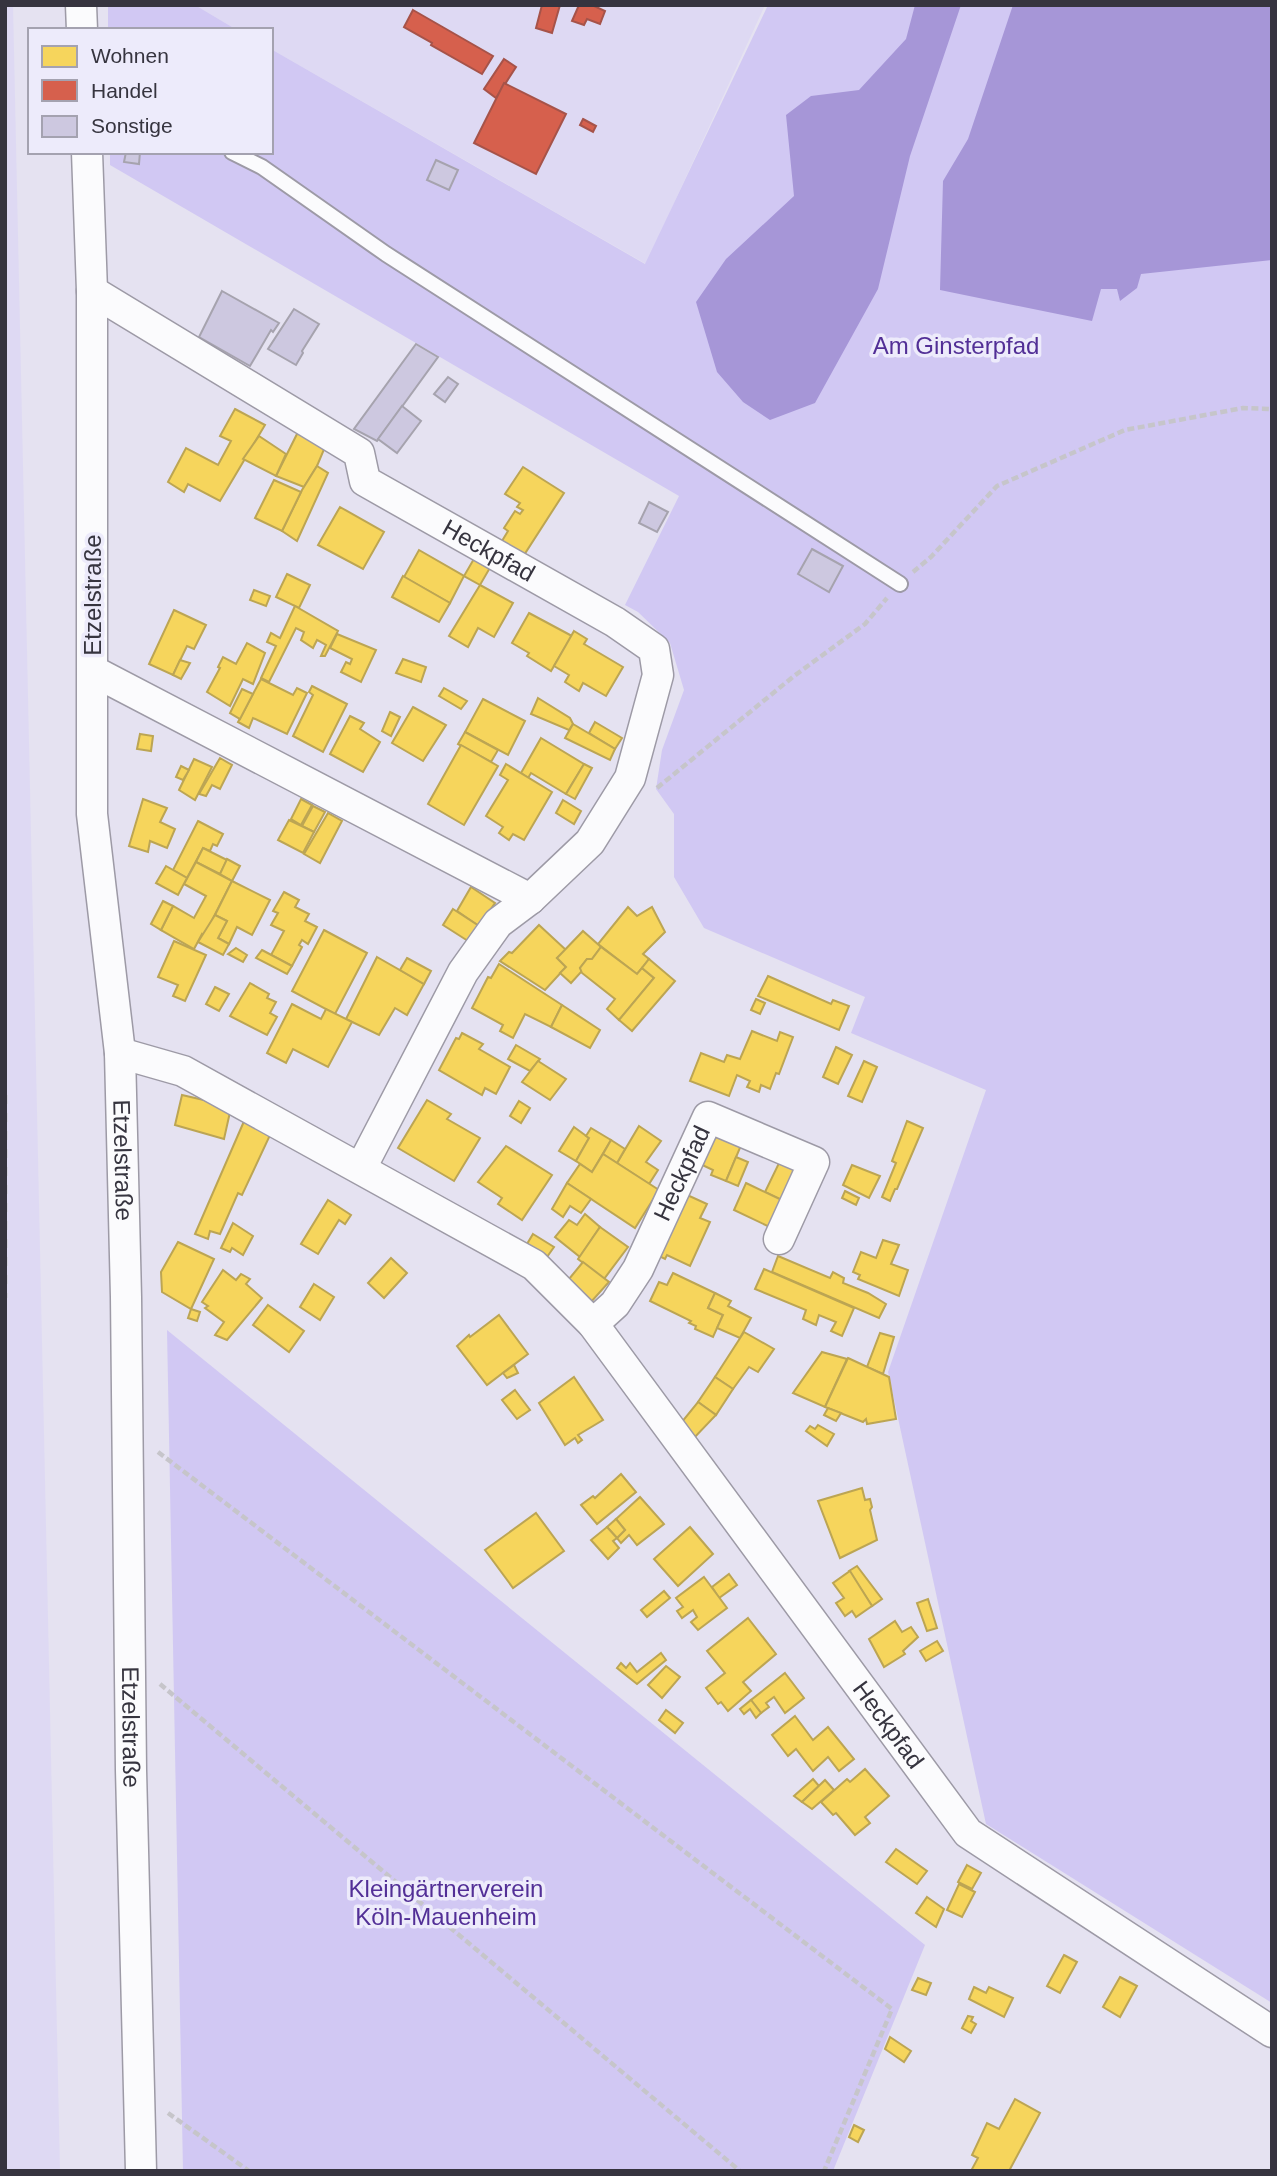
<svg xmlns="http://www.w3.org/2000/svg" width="1277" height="2176" font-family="Helvetica,sans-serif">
	<rect width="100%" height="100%" fill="#e5e2f1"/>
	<!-- built -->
	<g fill="#ded9f3">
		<path d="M5 5H13L60 2171H5Z"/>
		<path d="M195 5H765L646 264 271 49V30H237Z"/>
	</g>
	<!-- green -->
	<g fill="#d1c8f3">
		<path d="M108 5H195L237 30H108Z"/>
		<path d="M768 5H1272V2003L986 1824 888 1372 986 1090 851 1033 865 997 704 928 674 877V814L656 789 662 750 684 690 670 643 638 612 625 605 679 496 110 165V152H271V49L645 264Z"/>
		<path d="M167 1330 925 1945 833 2171H183Z"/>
	</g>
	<!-- water -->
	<g fill="#a696d7">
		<path d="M915 5H961L910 156 878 289 815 403 770 420 743 402 717 372 696 302 726 259 794 196 786 115 811 96 859 90 906 39Z"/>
		<path d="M1013 5H1272V260L1141 274 1137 288 1120 301 1117 289H1101L1092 321 940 290 943 181 968 139Z"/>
	</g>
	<!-- homes -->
	<g fill="#f6d55c" stroke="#bca553" stroke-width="2">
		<path d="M235 409 265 425 220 501 188 484 184 492 168 482 186 448 218 465 231 441 220 436Z"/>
		<path d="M298 432 325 447 317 466 304 487 276 476Z"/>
		<path d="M259 436 286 454 276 476 243 459Z"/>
		<path d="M317 466 328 473 297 541 282 531 302 490Z"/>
		<path d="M523 467 564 493 524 555 502 541 508 531 504 528 515 511 520 514 523 510 517 507 520 503 505 494Z"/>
		<path d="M274 480 301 492 282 531 255 518Z"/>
		<path d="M340 507 384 532 363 569 318 545Z"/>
		<path d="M419 550 464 576 450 603 404 577Z"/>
		<path d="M475 557 491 566 480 585 464 576Z"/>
		<path d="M287 574 310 585 299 608 276 597Z"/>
		<path d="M403 576 450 603 439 622 392 597Z"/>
		<path d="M480 585 513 603 494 637 478 628 468 647 449 636Z"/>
		<path d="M254 590 270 596 266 606 250 600Z"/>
		<path d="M295 606 338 631 325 656H321L326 645 317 640 313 648 301 640 304 632 296 628 269 682 261 678 276 646 267 642 271 633 280 638Z"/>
		<path d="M174 610 206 625 194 649 187 646 173 675 149 664Z"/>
		<path d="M529 613 572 636 551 671 527 656 529 653 512 643Z"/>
		<path d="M574 631 587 639 584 644 623 667 606 696 583 683 579 691 565 682 569 675 554 666Z"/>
		<path d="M337 634 376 650 361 682 341 672 346 662 350 664 352 659 330 648Z"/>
		<path d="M247 643 265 653 253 684 243 679 230 706 207 692 220 668 218 667 223 657 236 664Z"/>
		<path d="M403 659 426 667 421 682 396 673Z"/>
		<path d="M180 660 190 663 181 679 173 675Z"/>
		<path d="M261 679 293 695 297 688 307 693 287 734 253 718 249 728 238 722Z"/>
		<path d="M312 686 347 704 323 752 293 736 313 695 309 692Z"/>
		<path d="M444 688 467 701 461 709 439 696Z"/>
		<path d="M242 689 253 694 240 719 230 713Z"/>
		<path d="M538 698 570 718 573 724 569 730 531 714Z"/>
		<path d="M483 699 525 721 508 755 465 732Z"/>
		<path d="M413 707 446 725 423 761 392 743Z"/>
		<path d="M390 712 400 717 391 736 382 731Z"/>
		<path d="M350 716 364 723 360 729 380 742 363 772 330 754Z"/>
		<path d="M595 722 622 738 615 749 589 733Z"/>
		<path d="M573 724 615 749 610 760 565 738Z"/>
		<path d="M465 732 498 750 491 762 458 744Z"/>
		<path d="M140 734 153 736 151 751 137 749Z"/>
		<path d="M541 738 584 764 566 794 531 773 528 778 521 773Z"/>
		<path d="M461 745 498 766 464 825 428 804Z"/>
		<path d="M220 758 232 765 220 789 212 785 206 796 199 794Z"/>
		<path d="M194 759 212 767 195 800 179 790Z"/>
		<path d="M506 764 552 792 524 840 513 834 509 840 499 833 503 827 486 816 508 780 500 775Z"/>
		<path d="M584 764 592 768 575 799 566 794Z"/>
		<path d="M181 766 189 770 183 780 176 777Z"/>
		<path d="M143 799 167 808 160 822 175 829 167 848 150 841 148 852 129 846Z"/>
		<path d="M301 799 312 805 301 825 291 819Z"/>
		<path d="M563 800 581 811 574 824 556 813Z"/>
		<path d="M313 806 325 812 314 832 302 826Z"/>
		<path d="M328 813 342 821 320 863 304 854Z"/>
		<path d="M289 820 314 832 303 853 278 840Z"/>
		<path d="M198 821 223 834 217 846 213 844 210 851 203 848 187 878 173 870Z"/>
		<path d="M203 848 227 860 220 874 196 862Z"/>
		<path d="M227 859 240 866 232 881 220 874Z"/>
		<path d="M196 862 232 881 204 936 202 934 194 949 161 930 173 906 194 918 206 896 184 884Z"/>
		<path d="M166 866 187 878 178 895 156 883Z"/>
		<path d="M232 881 270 900 252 935 237 927 229 944 218 938 227 921 215 915Z"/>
		<path d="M471 887 495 903 479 926 457 911Z"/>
		<path d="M284 892 299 900 295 907 309 914 305 921 317 927 308 944 302 940 299 945 302 947 292 966 271 955 284 931 271 925 278 913 273 911Z"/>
		<path d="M163 901 173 906 161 930 151 924Z"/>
		<path d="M628 907 637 916 652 907 665 932 643 954 649 959 637 974 598 944Z"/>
		<path d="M453 909 479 926 468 941 443 925Z"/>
		<path d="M215 915 227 921 218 938 229 944 223 955 198 942Z"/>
		<path d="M539 925 566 950 557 958 566 967 545 990 500 961 509 952 512 953Z"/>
		<path d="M324 930 367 953 335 1014 292 991Z"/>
		<path d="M583 931 601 947 592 959H587L580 968 582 971 571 983 560 973 566 967 557 958Z"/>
		<path d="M174 941 206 955 185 1001 173 996 178 985 158 977Z"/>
		<path d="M601 947 637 974 642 968 654 978 619 1020 607 1009 615 999 582 973 580 968 587 959H592Z"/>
		<path d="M236 948 247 955 243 962 228 954Z"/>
		<path d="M262 950 292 966 287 974 256 958Z"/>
		<path d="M377 957 424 984 407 1015 395 1008 379 1035 346 1019Z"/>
		<path d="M407 958 431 971 424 984 400 970Z"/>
		<path d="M649 959 675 981 632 1031 619 1020 654 978 642 968Z"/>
		<path d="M499 964 562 1005 551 1027 525 1014 513 1038 500 1031 503 1025 472 1008 488 977 491 978Z"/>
		<path d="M768 976 831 1004 833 1000 849 1006 839 1030 758 996Z"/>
		<path d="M250 983 269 994 267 998 276 1002 270 1013 277 1017 267 1035 230 1016Z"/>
		<path d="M215 987 229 994 219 1011 206 1004Z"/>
		<path d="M756 999 765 1003 760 1014 751 1010Z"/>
		<path d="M292 1004 321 1019 326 1009 352 1022 328 1067 293 1049 286 1063 267 1053Z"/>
		<path d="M562 1005 600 1030 590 1048 551 1027Z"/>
		<path d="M752 1031 777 1041 780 1032 793 1037 779 1074 776 1073 770 1089 761 1085 759 1092 747 1087 750 1081 737 1075 729 1096 690 1081 701 1053 724 1062 727 1055 740 1059Z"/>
		<path d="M462 1033 483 1044 479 1049 510 1067 496 1094 485 1088 482 1095 439 1070 456 1038 459 1039Z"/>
		<path d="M516 1045 540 1059 530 1071 508 1059Z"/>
		<path d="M836 1047 852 1055 838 1084 823 1077Z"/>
		<path d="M538 1061 566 1079 550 1100 522 1082Z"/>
		<path d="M864 1061 877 1067 862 1102 848 1096Z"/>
		<path d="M182 1095 208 1101 230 1112 224 1139 175 1125Z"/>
		<path d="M427 1100 451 1114 447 1119 480 1138 454 1181 398 1148Z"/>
		<path d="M519 1101 530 1108 521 1123 510 1116Z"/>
		<path d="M245 1119 271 1133 242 1195 238 1193 220 1234 210 1231 208 1239 195 1234Z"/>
		<path d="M907 1121 923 1128 897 1189H895L890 1201 882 1197 896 1163 892 1161Z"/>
		<path d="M639 1126 661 1141 646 1162 658 1170 649 1184 617 1163Z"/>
		<path d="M574 1127 589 1138 576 1161 559 1151Z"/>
		<path d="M591 1128 611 1140 592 1172 576 1161 589 1138 586 1136Z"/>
		<path d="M715 1131 742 1143 726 1181 711 1175 713 1170 696 1162Z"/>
		<path d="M611 1140 625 1149 617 1163 603 1154Z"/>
		<path d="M506 1146 552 1175 522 1220 498 1204 502 1198 478 1182Z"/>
		<path d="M603 1154 659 1190 635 1228 567 1183 580 1164 592 1172Z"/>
		<path d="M736 1157 748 1162 738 1186 726 1181Z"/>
		<path d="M780 1161 801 1171 786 1202 765 1192Z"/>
		<path d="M852 1165 880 1176 869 1198 843 1185Z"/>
		<path d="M567 1183 591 1199 581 1213 570 1206 563 1217 552 1209Z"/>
		<path d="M746 1183 786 1202 774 1229 734 1210Z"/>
		<path d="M845 1191 859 1198 856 1205 842 1198Z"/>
		<path d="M685 1194 707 1204 700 1218 710 1222 690 1266 667 1255 665 1259 657 1255Z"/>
		<path d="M328 1200 351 1215 345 1224 339 1220 318 1254 301 1244Z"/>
		<path d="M585 1214 600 1227 580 1257 555 1237 569 1220 577 1225Z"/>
		<path d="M233 1223 253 1236 243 1255 232 1248 230 1252 221 1248Z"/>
		<path d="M600 1227 628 1247 604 1279 578 1259Z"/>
		<path d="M533 1234 554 1247 547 1257 527 1244Z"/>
		<path d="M883 1240 899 1245 891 1264 908 1270 899 1296 858 1279 860 1275 853 1272 861 1252 876 1258Z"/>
		<path d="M178 1242 214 1259 191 1309 162 1292 161 1272Z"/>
		<path d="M778 1256 830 1278 833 1272 844 1278 843 1283 868 1293 886 1304 879 1318 772 1272Z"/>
		<path d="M391 1258 407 1273 384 1298 368 1283Z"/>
		<path d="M583 1262 609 1282 591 1302 569 1279Z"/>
		<path d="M764 1269 854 1308 842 1336 831 1331 836 1322 819 1315 816 1325 803 1319 806 1310 755 1289Z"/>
		<path d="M223 1270 236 1280 241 1274 250 1279 246 1284 262 1298 227 1340 215 1335 224 1322 205 1308 208 1306 202 1302Z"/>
		<path d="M673 1273 715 1293 708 1308 723 1315 713 1337 695 1329 696 1326 689 1323 691 1321 650 1301 659 1282 667 1285Z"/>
		<path d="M314 1284 334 1297 320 1320 300 1307Z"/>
		<path d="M715 1293 731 1301 728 1306 751 1318 740 1338 717 1328 723 1315 708 1308Z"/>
		<path d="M268 1305 304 1331 289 1352 253 1325Z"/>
		<path d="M191 1309 200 1312 197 1321 188 1318Z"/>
		<path d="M499 1315 528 1354 487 1385 457 1346 469 1335 470 1337Z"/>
		<path d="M744 1332 774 1349 758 1372 749 1367 733 1389 715 1377Z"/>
		<path d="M880 1333 894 1337 883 1374 867 1367Z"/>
		<path d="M822 1352 847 1359 825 1407 793 1393Z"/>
		<path d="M848 1358 889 1377 896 1419 867 1424 866 1419 863 1422 825 1407Z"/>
		<path d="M514 1365 518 1373 507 1378 503 1373Z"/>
		<path d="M574 1377 603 1420 578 1435 582 1440 578 1443 575 1438 565 1445 539 1403Z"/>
		<path d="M715 1377 733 1389 716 1415 698 1402Z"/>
		<path d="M515 1390 530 1410 517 1419 502 1400Z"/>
		<path d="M698 1402 716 1415 693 1439 681 1423Z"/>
		<path d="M828 1408 841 1413 836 1421 824 1415Z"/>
		<path d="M818 1425 834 1434 827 1446 806 1431 810 1426 815 1429Z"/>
		<path d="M621 1474 636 1492 597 1524 581 1505 593 1496 595 1498Z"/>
		<path d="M862 1488 865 1500 870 1499 872 1507 870 1510 877 1540 840 1558 818 1501Z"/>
		<path d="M640 1497 664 1524 637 1545 629 1535 621 1543 617 1538 625 1530 616 1519Z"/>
		<path d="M536 1513 564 1551 513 1588 485 1550Z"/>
		<path d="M616 1519 625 1530 617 1538 607 1527Z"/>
		<path d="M607 1527 617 1538 613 1541 619 1548 608 1559 591 1540Z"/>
		<path d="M690 1527 713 1554 678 1586 654 1559Z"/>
		<path d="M857 1566 882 1599 872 1606 849 1571Z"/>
		<path d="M850 1571 872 1606 856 1617 852 1611 845 1616 836 1603 844 1598 833 1583Z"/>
		<path d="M729 1574 737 1585 719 1598 712 1587Z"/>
		<path d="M704 1577 727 1608 698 1630 691 1622 697 1617 693 1610 682 1618 677 1611 683 1607 676 1598Z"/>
		<path d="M664 1591 670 1598 647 1617 641 1610Z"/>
		<path d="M928 1599 937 1628 927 1631 917 1603Z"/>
		<path d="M748 1618 776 1654 743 1682 751 1691 728 1711 721 1702 718 1704 706 1688 725 1673 707 1651Z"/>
		<path d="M895 1621 902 1632 911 1627 918 1637 903 1651 905 1654 884 1667 869 1639Z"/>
		<path d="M937 1641 943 1651 926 1661 920 1651Z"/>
		<path d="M661 1653 666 1660 637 1684 617 1668 621 1663 626 1668 630 1663 637 1672Z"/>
		<path d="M666 1666 680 1677 662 1698 648 1685Z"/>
		<path d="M785 1673 804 1698 785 1713 774 1697 766 1703 769 1707 761 1713 751 1700Z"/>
		<path d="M751 1700 761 1713 756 1718 750 1709 744 1714 740 1709Z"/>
		<path d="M666 1710 683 1723 675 1733 659 1720Z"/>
		<path d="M795 1716 813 1740 828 1727 854 1759 839 1771 828 1757 813 1771 796 1749 788 1756 772 1735Z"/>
		<path d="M865 1769 889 1796 865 1817 870 1823 855 1835 836 1813 833 1815 821 1802 847 1779 850 1782Z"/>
		<path d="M813 1779 819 1786 802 1802 794 1796Z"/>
		<path d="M825 1780 834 1790 812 1809 802 1802Z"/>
		<path d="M896 1849 927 1871 917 1884 886 1862Z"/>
		<path d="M967 1865 981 1873 972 1889 958 1882Z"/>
		<path d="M959 1884 975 1892 962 1917 947 1910Z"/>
		<path d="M927 1897 944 1909 936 1927 916 1913Z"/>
		<path d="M1064 1955 1077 1962 1060 1993 1047 1986Z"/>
		<path d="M1120 1977 1137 1986 1120 2017 1103 2007Z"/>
		<path d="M918 1978 931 1983 926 1995 912 1990Z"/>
		<path d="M974 1987 986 1993 989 1987 1013 1998 1004 2017 969 1999Z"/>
		<path d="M968 2016 973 2017 971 2021 976 2024 971 2033 962 2028Z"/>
		<path d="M890 2037 911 2051 904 2062 885 2049Z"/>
		<path d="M1015 2099 1040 2113 1009 2171H971L978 2158 972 2155 987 2123 999 2129Z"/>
		<path d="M854 2125 864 2130 858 2142 849 2137Z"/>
	</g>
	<!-- shops -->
	<g fill="#d6604d" stroke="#a65349" stroke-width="2">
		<path d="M542 5H560L552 33 536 28Z"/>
		<path d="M579 5H592L605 11 600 24 587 19 584 25 572 21Z"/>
		<path d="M413 10 493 56 482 74 431 45 432 43 404 27Z"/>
		<path d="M504 59 516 67 496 98 484 89Z"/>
		<path d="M504 83 566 114 536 174 474 143Z"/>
		<path d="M583 119 596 126 593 132 580 125Z"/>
	</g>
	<!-- building -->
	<g fill="#cdc8e0" stroke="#a6a3ae" stroke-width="2">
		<path d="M126 152H140L139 164 124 162Z"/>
		<path d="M436 160 458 170 449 190 427 180Z"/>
		<path d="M222 291 279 323 273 332 271 330 250 366 199 337Z"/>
		<path d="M294 309 319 324 302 351 303 353 296 365 268 349Z"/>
		<path d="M416 344 438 357 377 441 354 429Z"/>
		<path d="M448 377 458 384 445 402 434 394Z"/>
		<path d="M402 406 421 421 397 453 378 439Z"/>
		<path d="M649 502 668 512 657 532 639 523Z"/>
		<path d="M812 549 843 566 829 592 798 574Z"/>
	</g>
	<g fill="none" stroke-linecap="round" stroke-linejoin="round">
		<!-- service casing -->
		<g stroke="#9d9aa6" stroke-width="18">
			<path id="service" d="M232 152 262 167 386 254 900 584"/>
		</g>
		<!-- minor casing -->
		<g stroke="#9d9aa6" stroke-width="33">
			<g id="minor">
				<path d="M81 5 82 30"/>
				<path id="s1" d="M87 152 92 291V814L120 1053 126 1297 131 1770 141 2171"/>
				<path id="s2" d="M92 291 359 453 365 481 615 622 654 649 658 675 630 778 590 842 530 899 498 923 463 972 361 1168"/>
				<path d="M93 671 530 899"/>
				<path id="s3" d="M120 1053 183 1071 534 1265 593 1324 968 1833 1272 2032"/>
				<path id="s4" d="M593 1324 615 1304 638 1269 708 1117 814 1162 779 1239"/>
			</g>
		</g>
		<!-- path -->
		<g stroke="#c6c5ca" stroke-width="4.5" stroke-dasharray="7 3.5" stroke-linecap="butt">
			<path d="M913 572 931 557 997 486 1125 430 1243 408 1272 409"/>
			<path d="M657 788 794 676 865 624 887 598"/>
			<path d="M158 1452 892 2009 824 2171"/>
			<path d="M160 1684 740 2171"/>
			<path d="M168 2113 249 2171"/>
		</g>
		<!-- service -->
		<use href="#service" stroke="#fbfbfd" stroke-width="14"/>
		<!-- minor -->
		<use href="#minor" stroke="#fbfbfd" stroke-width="30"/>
		<!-- rail -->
		<path stroke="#cecdd2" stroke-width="5" stroke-dasharray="9 9" stroke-linecap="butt" d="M5 1095V1298"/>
	</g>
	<g text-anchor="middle" stroke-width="7" stroke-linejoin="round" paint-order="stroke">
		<!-- park labels -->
		<g font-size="24" fill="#522f96" stroke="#edebfb">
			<text x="956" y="354">Am Ginsterpfad</text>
			<text x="446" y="1897">Kleingärtnerverein<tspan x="446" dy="28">Köln-Mauenheim</tspan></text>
		</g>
		<!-- street labels -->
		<g font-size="24" fill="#36343f" stroke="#edebfb">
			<text dy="8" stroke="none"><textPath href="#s2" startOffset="483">Heckpfad</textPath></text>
			<text transform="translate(93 595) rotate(-90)" y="8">Etzelstraße</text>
			<text dy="8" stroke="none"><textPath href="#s1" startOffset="1010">Etzelstraße</textPath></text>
			<text dy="8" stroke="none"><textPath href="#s4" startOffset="177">Heckpfad</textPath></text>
			<text dy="8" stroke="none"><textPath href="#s3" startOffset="1048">Heckpfad</textPath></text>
			<text dy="8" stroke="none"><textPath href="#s1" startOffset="1577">Etzelstraße</textPath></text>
		</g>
	</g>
	<!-- border -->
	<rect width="1277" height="2176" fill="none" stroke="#36343f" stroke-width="14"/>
	<!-- legend -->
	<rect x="28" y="28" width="245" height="126" fill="#edebfb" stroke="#a4a2b0" stroke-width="2"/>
	<rect x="42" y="46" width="35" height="21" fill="#f6d55c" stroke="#a4a2b0" stroke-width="2"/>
	<text x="91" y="63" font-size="21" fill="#36343f">Wohnen</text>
	<rect x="42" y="80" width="35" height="21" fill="#d6604d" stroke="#a4a2b0" stroke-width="2"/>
	<text x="91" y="98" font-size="21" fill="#36343f">Handel</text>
	<rect x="42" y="116" width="35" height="21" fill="#cdc8e0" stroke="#a4a2b0" stroke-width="2"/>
	<text x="91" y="133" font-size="21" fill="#36343f">Sonstige</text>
</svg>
